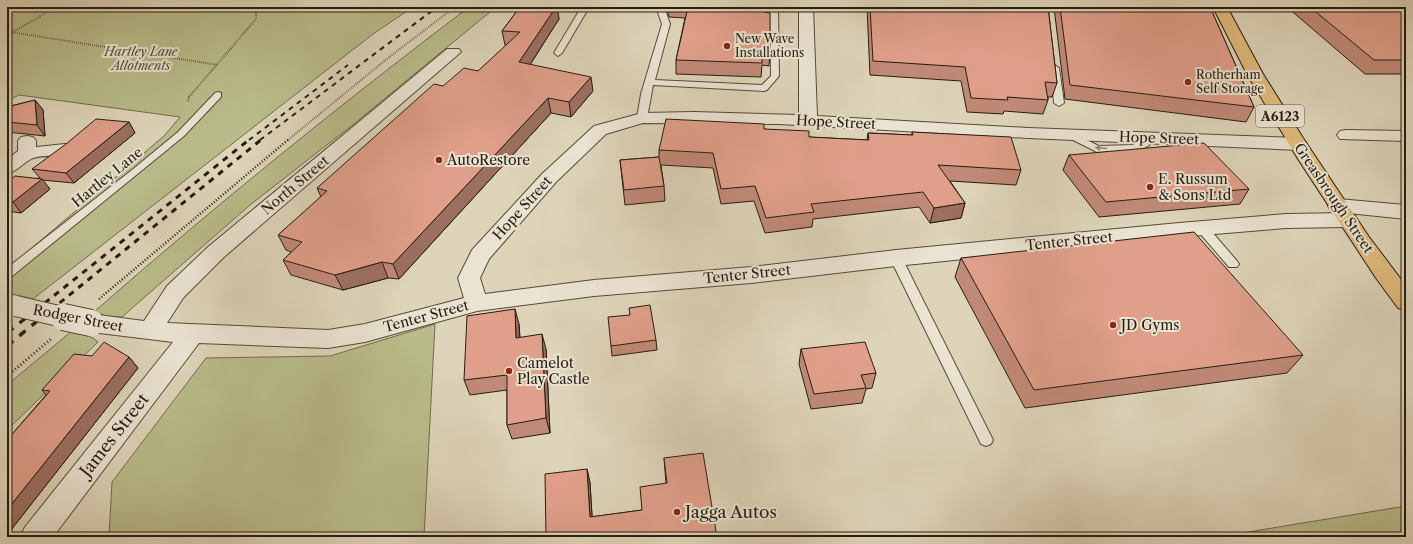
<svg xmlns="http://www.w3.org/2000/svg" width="1413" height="544" font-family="'Libre Caslon Text',serif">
	<rect width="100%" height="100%" fill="#ded4b9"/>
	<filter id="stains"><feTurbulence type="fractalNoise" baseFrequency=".005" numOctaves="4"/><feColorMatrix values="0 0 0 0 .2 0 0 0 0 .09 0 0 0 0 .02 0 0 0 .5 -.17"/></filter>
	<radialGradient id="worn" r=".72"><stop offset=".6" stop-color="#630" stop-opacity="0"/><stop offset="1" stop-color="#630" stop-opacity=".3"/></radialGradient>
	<!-- green -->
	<g fill="#b9bb8a" stroke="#706c4d">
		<path d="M7 7H413L373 34 33 299 7 293V269L164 136 180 117 19 95 7 101Z"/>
		<path d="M469 7H496L355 123 250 205 122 317H107L95 311C216 205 341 104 469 7Z"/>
		<path d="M435 324 424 537H109L112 482 206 358 330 356Z"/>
		<path d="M73 330 93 338 98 342 7 430V385Z"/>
		<path d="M1406 506V537H1218Z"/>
	</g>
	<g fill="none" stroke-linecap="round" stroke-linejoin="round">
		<!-- lane casing -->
		<g stroke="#544b3a" stroke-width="2">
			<g id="lane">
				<path d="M552 7H586L588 9 562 53 558 56 554 53 579 11 556 9Z"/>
				<path d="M656 7H664L670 24 655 80 762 85 771 76 770 7H778L779 76 767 90 764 91 653 85 647 118 645 120H639L637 118 641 94 662 24Z"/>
				<path d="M1055 65 1059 68 1064 103 1059 106 1054 103 1051 68Z"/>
				<path d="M218 92 221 93V97L184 136 11 277 7 278V268L132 170 178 132 215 93Z"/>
				<path d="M1070 132 1099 146 1133 145 1150 135 1155 138 1148 146 1135 151 1097 152 1067 137 1065 135 1067 133Z"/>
				<path d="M1202 224 1206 225 1237 261 1239 264 1237 267H1229L1198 231 1196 228Z"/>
				<path d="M896 254 902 258 993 440 991 444 986 446 981 444 890 258Z"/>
			</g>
		</g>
		<!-- street casing -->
		<g stroke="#544b3a" stroke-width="2">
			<g id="street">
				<path d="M799 7H813L817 116 1028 128 1298 138 1304 140 1307 144 1304 148 1298 150 1028 138 779 124 643 123 606 134 556 182 489 259 480 278 485 294 594 280 751 267 896 250 1179 223 1286 214 1346 213 1331 211 1328 206 1331 201 1338 199 1406 205V219L1348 213 1354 215 1357 220 1354 225 1347 227 1286 228 1179 237 896 266 751 283 594 296 477 311 365 342 328 348 199 343 53 537H20L25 527 173 342 91 332 83 329 79 323 83 317 91 314 144 321 167 286 208 247 447 49H459L461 52 224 257 183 298 167 323 328 330 365 324 464 298 458 278 472 250 542 174 594 126 642 113 694 112 799 115Z"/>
				<path d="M1346 130 1406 131V141L1340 139 1337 135 1340 131Z"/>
				<path d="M27 136 33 137 36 141V147L65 144 72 146 74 150 72 154C60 157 40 154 31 159 22 164 17 171 7 174V159L18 151V141L21 137Z"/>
			</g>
		</g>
		<!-- primary casing -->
		<g stroke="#261d10" stroke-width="2">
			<path id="primary" d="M1213 7H1227L1263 74 1303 138 1369 237 1406 286V310L1398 308 1376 278 1298 159 1247 74Z"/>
		</g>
		<!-- path-far2 -->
		<g stroke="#261d10" stroke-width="2" stroke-dasharray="0.5 1.5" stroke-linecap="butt">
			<path d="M7 28 11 32 218 65"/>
			<path d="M7 35 36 19 53 7"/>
			<path d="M188 101 189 97 256 19V12L251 7"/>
			<path d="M288 140 388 58 455 7"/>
		</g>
		<!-- path-far1 -->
		<path stroke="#261d10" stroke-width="2.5" stroke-dasharray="1 2" stroke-linecap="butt" d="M99 299 289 139"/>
		<!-- path -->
		<path stroke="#261d10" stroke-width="3" stroke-dasharray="1 2.5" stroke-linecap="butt" d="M7 376 51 339"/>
		<!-- lane -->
		<use href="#lane" fill="#eae3d2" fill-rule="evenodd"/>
		<!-- street -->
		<use href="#street" fill="#eae3d2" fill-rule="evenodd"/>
		<!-- primary -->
		<use href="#primary" fill="#dfba7c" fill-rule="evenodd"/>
		<!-- rail-far2 -->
		<g stroke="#261d10" stroke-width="2" stroke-dasharray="5 5" stroke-linecap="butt">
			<path d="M249 140 348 65"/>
			<path d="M260 140 437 7"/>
		</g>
		<!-- rail-far1 -->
		<g stroke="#261d10" stroke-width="3" stroke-dasharray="6 6" stroke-linecap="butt">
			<path d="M26 318 250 139"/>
			<path d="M41 318 262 139"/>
		</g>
		<!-- rail -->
		<g stroke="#261d10" stroke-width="3.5" stroke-dasharray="8 8" stroke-linecap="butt">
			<path d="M7 333 27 317"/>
			<path d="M7 346 42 317"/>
		</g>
		<!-- street-bridge-far1 casing -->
		<g stroke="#544b3a" stroke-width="22" stroke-linecap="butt">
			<path id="street-bridge-far1" d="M16 306 67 318"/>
		</g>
		<!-- street-bridge casing -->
		<g stroke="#544b3a" stroke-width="28" stroke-linecap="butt">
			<path id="street-bridge" d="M63 317 91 323"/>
		</g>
		<!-- street-bridge-far1 -->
		<use href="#street-bridge-far1" stroke="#eae3d2" stroke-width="20"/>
		<!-- street-bridge -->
		<use href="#street-bridge" stroke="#eae3d2" stroke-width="26"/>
	</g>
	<!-- wall -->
	<g fill="#c18977" stroke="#261d10">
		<path d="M520 7H557L559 19 530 65 593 91 571 117 551 113 399 279 388 278 343 290 291 275 283 260 291 252 286 250 278 235 321 197 317 188 443 86 478 71 507 45H505L502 31Z"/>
		<path d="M668 7H765L764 12 770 52 769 66 762 65 761 77 676 74V60L685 18 669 17 668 13Z"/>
		<path d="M867 7H1048L1057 83 1052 97H1048V100L1043 114 1004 111 1003 114 967 112 961 81 870 75Z"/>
		<path d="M1054 7H1210L1254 107 1246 122 1065 99Z"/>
		<path d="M1287 7H1406V74H1365Z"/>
		<path d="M35 100 43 110 45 136 7 132V107Z"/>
		<path d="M129 122 135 133 74 183 42 180 50 189 21 213 7 211V182L40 178 32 169Z"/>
		<path d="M764 129 809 137 867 140 868 133 912 135V132L1021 170 1016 185 950 181 965 203 961 218 930 223 919 207 813 219 812 227 765 233 754 201 721 204 713 168 661 165 664 186 665 201 625 205 620 160 659 157V150Z"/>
		<path d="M1069 155 1249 189 1240 204 1099 217 1063 170Z"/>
		<path d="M961 258 1303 355 1287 373 1025 408 955 277Z"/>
		<path d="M630 315 656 340 657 350 612 356 611 346Z"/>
		<path d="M519 324 520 337 546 349 550 433 512 439 507 425V390L470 395 464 380Z"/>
		<path d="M801 349 876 373 872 388 866 389 862 403 811 409 799 364Z"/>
		<path d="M92 356 129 357 138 368 7 535V440L46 395 42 390Z"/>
		<path d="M664 458 717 537H546L587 469 590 483 592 517 642 510 666 483Z"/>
	</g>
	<!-- shaded-wall -->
	<g fill="#9d6f61" stroke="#261d10">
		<path d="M556 7H557L559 19 522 77 519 62Z"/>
		<path d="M591 77 593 91 571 117 569 102Z"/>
		<path d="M548 98 551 113 399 279 393 264Z"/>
		<path d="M35 100 43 110 45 136 37 125Z"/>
		<path d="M129 122 135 133 74 183 66 173Z"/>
		<path d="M42 179 50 189 21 213 13 202Z"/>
		<path d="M965 203 961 218 930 223 934 208Z"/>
		<path d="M382 262 388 278 343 290 335 275Z"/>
		<path d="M515 309 519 324 520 353 516 338Z"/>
		<path d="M542 334 546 349 550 433 546 418Z"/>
		<path d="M129 357 138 368 7 535V510Z"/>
		<path d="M587 469 590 483 593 531 590 517Z"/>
	</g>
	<!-- building -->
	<g fill="#e09f8a" stroke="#261d10">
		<path d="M520 7H556L519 62 591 77 569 102 548 98 393 264 382 262 335 275 283 260 302 242 278 235 327 191 317 188 434 84 443 86 464 68 478 71 520 32 502 31Z"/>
		<path d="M688 7H764V12L770 13V52L762 51V63L676 60Z"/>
		<path d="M870 7H1048L1057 83 1045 82 1048 100 1007 97 1008 100 971 98 965 67 873 61Z"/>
		<path d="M1060 7H1210L1254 107 1070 85Z"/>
		<path d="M1310 7H1406V60H1374Z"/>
		<path d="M35 100 37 125 7 122V107Z"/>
		<path d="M96 119 129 122 66 173 32 169 66 144Z"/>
		<path d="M666 119 764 124V129L809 131V137L869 140 868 133 913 135 912 132 1011 137 1021 170 938 165 965 203 934 208 923 192 811 204 814 212 766 218 755 186 721 189 713 153 659 150Z"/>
		<path d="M1204 143 1249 189 1106 202 1069 155Z"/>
		<path d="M659 157 664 186 624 190 620 160Z"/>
		<path d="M15 176 42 179 13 202 7 201V182Z"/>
		<path d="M1194 232 1303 355 1034 390 961 258Z"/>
		<path d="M650 305 656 340 611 346 608 317 630 315 629 308Z"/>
		<path d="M515 309 516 338 542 334 546 418 507 425V375L464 380 467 316Z"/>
		<path d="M104 342 129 357 7 510V440L50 391 42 390 74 354 92 356Z"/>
		<path d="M865 342 876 373 861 375 866 388 814 394 801 349Z"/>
		<path d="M703 453 717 537H546L545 474 587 469 590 517 642 510 640 487 667 483 664 458Z"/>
	</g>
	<!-- one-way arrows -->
	<defs><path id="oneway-solid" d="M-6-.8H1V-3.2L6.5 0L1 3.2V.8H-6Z"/></defs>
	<use fill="#928a7b" href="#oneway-solid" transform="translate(1101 148) rotate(-175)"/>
	<!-- markers -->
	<g fill="#8f2418" stroke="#eae3d2" stroke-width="1.5">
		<circle cx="727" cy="46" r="4"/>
		<circle cx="1188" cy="82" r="4"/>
		<circle cx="439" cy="160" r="4"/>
		<circle cx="1150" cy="187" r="4"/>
		<circle cx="1113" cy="325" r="4"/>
		<circle cx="509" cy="371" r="4"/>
		<circle cx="677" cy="512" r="4"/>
	</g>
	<g text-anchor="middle" stroke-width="4" stroke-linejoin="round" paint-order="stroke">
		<!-- far-poi labels -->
		<g font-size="12" fill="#261d10" stroke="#eae3d2" text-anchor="start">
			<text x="735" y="43">New Wave<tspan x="735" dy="14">Installations</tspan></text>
			<text x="1196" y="79">Rotherham<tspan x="1196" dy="14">Self Storage</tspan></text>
		</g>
		<!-- far-park labels -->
		<g font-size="12" font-style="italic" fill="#524c35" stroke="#eae3d2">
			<text x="141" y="56">Hartley Lane<tspan x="141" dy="14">Allotments</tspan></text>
		</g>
		<!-- shield labels -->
		<rect fill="#eae3d2" stroke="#61584a" stroke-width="1" x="1256" y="105" width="48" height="22" rx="3"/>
		<g font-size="13" font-weight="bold" fill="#261d10">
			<text x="1280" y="121">A6123</text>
		</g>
		<!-- street labels -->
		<g font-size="14" fill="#261d10" stroke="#eae3d2">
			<text transform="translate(836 122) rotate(3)" y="5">Hope Street</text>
			<text transform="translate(1159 138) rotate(2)" y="5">Hope Street</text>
			<text transform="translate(107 177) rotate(-39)" y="5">Hartley Lane</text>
			<text transform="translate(295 185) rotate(-40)" y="5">North Street</text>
			<text transform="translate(1334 198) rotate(56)" y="5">Greasbrough Street</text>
			<text transform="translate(522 208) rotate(-48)" y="5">Hope Street</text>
			<text transform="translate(1069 241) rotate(-6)" y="5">Tenter Street</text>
			<text transform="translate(747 274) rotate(-6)" y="5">Tenter Street</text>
			<text transform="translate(426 316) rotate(-15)" y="5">Tenter Street</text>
			<text transform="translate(78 318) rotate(11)" y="5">Rodger Street</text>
		</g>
		<!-- poi labels -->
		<g font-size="14" fill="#261d10" stroke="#eae3d2" text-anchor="start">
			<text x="447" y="165">AutoRestore</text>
			<text x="1158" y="184">E. Russum<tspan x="1158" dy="16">&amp; Sons Ltd</tspan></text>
			<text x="1121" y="330">JD Gyms</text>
			<text x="517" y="368">Camelot<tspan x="517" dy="16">Play Castle</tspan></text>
		</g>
		<!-- near-street labels -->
		<g font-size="17" fill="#261d10" stroke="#eae3d2">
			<text transform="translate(114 435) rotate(-52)" y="6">James Street</text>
		</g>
		<!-- near-poi labels -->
		<g font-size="17" fill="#261d10" stroke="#eae3d2" text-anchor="start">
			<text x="685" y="518">Jagga Autos</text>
		</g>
	</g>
	<!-- margin -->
	<rect width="1413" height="544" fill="none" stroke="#ded4b9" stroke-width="24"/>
	<rect x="8" y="8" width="1397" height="528" fill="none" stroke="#261d10" stroke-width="2"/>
	<rect x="12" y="12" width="1389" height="520" fill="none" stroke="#261d10"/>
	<rect width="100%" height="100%" filter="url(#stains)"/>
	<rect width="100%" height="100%" fill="url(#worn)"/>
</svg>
